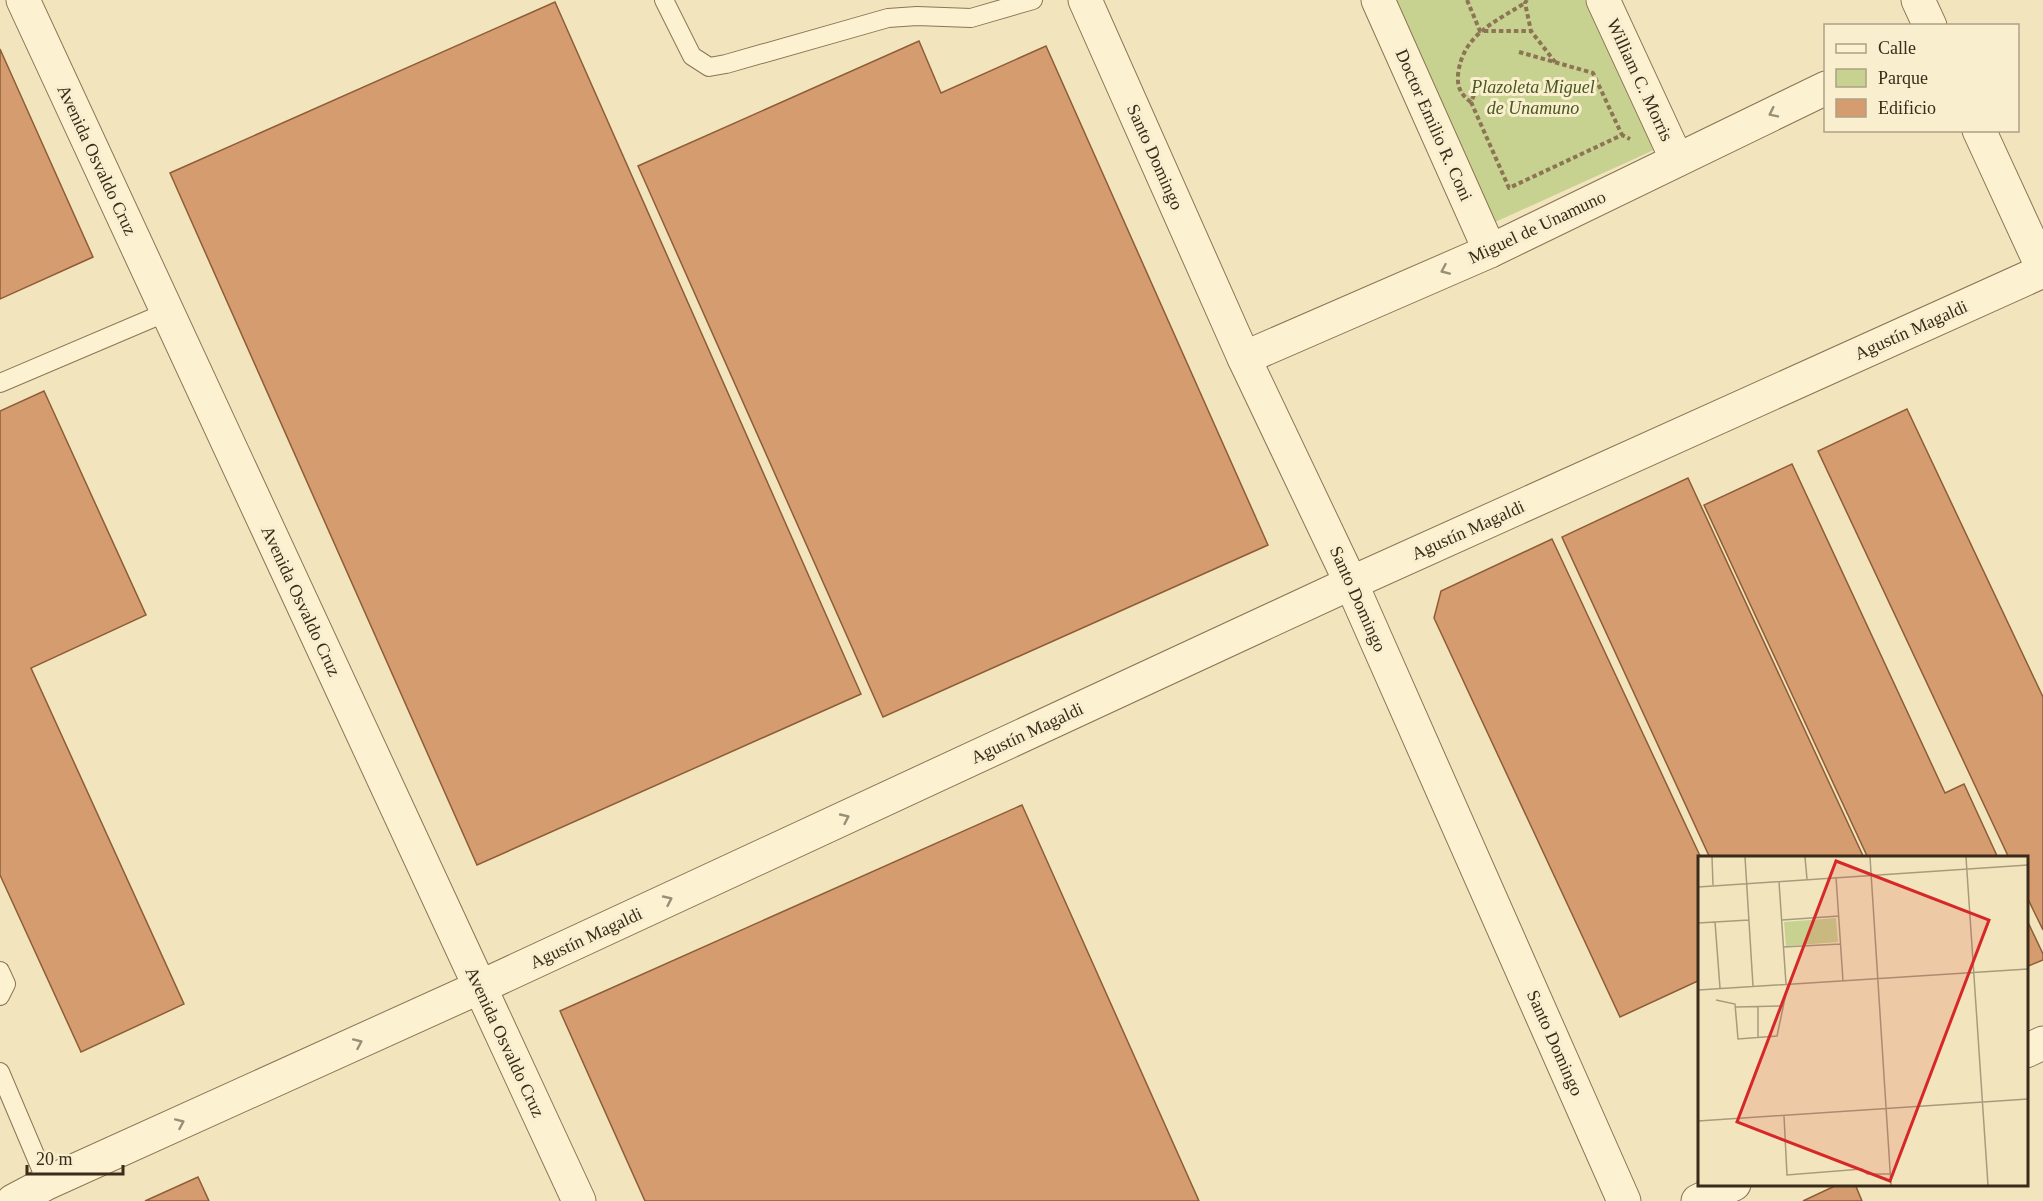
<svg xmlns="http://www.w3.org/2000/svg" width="2043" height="1201" font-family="'Times New Roman',serif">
	<rect width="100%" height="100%" fill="#f2e5bd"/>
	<!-- green -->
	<path fill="#c7d290" d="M1392 0H1585L1654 150 1493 223Z"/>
	<!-- building -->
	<g fill="#d59d6f" stroke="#8e5d37" stroke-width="1.5">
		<path d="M555 2 861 694 477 865 170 173Z"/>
		<path d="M919 41 941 93 1046 46 1268 545 883 717 638 166Z"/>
		<path d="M0 49 93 257 0 299Z"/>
		<path d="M44 391 146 615 31 668 184 1004 81 1052 0 875V411Z"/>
		<path d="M1907 409 2043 697V930L2026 895V858H2009L1818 451Z"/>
		<path d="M1792 464 1945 793 1964 784 1998 858H1868L1704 505Z"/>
		<path d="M1688 478 1864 858H1710L1562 537Z"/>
		<path d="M1552 539 1701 858H1700V980L1620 1017 1434 618 1441 591Z"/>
		<path d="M1022 805 1199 1201H645L560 1011Z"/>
		<path d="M2026 918 2043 954V960L2026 967Z"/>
		<path d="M198 1177 209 1201H145Z"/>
		<path d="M1839 1184H1855L1862 1201H1803Z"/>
	</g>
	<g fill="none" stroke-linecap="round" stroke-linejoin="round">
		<!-- service casing -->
		<g stroke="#8c7454" stroke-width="20">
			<g id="service">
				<path d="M664 0 692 56 709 67 726 64 888 18 917 16 971 18 1033 0"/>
				<path d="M0 383 167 312"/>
				<path d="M0 971 6 984 0 996"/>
				<path d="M0 1072 47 1183"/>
			</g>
		</g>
		<!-- minor casing -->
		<g stroke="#8c7454" stroke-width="35">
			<g id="minor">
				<path d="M23 0 579 1201"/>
				<path d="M1085 0 1244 358 1351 583 1624 1201"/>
				<path d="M1378 0 1490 251"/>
				<path d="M1603 0 1677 160"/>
				<path d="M1918 0 1930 26"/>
				<path d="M1979 130 2043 269"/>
				<path d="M1244 358 1490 251 1826 88"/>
				<path d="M2026 1051 2043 1043"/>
				<path d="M13 1201 47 1183 480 987 1351 583 2043 271"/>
				<path d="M1698 1201 1734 1184"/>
			</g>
		</g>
		<!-- path -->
		<g stroke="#8c7454" stroke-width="4" stroke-dasharray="4.5 3" stroke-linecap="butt">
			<path d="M1467 0 1480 31H1531"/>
			<path d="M1527 0 1525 3 1531 31 1555 62"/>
			<path d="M1519 52 1593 73 1622 135"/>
			<path d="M1474 95 1471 102 1509 188 1622 135 1630 139"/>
			<path d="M1471 102C1461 95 1457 87 1458 75 1462 35 1495 22 1525 3"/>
		</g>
		<!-- service -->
		<use href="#service" stroke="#fcf1d1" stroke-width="18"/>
		<!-- minor -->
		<use href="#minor" stroke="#fcf1d1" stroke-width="33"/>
	</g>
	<!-- one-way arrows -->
	<defs><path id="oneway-chevron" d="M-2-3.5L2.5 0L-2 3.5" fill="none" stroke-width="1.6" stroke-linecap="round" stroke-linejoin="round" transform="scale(1.5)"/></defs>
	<g stroke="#9b8e76">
		<use href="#oneway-chevron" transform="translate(1773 113) rotate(154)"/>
		<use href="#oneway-chevron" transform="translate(1445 270) rotate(156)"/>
		<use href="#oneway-chevron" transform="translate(845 818) rotate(-25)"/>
		<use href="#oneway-chevron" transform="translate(668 900) rotate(-25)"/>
		<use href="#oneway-chevron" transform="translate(358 1043) rotate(-24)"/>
		<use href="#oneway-chevron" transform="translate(180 1123) rotate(-24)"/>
	</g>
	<g text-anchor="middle" stroke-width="6" stroke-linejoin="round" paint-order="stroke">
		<!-- street labels -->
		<g font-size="18" fill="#3a2b1b" stroke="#f9eecd">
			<text transform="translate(1640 80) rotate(65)" y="6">William C. Morris</text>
			<text transform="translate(1434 125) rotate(66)" y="6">Doctor Emilio R. Coni</text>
			<text transform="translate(1155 157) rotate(66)" y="6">Santo Domingo</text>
			<text transform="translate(97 160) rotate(65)" y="6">Avenida Osvaldo Cruz</text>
			<text transform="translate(1537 227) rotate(-25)" y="6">Miguel de Unamuno</text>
			<text transform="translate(1911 330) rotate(-24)" y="6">Agustín Magaldi</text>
			<text transform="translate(1468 530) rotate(-24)" y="6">Agustín Magaldi</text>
			<text transform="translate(1358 599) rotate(66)" y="6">Santo Domingo</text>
			<text transform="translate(301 601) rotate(65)" y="6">Avenida Osvaldo Cruz</text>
			<text transform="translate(1027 733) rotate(-25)" y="6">Agustín Magaldi</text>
			<text transform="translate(586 938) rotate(-25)" y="6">Agustín Magaldi</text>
			<text transform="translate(505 1042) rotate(65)" y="6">Avenida Osvaldo Cruz</text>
			<text transform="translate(1555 1043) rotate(66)" y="6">Santo Domingo</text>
		</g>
		<!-- park labels -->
		<g font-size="18" font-style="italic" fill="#48591f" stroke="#f9eecd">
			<text x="1533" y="93">Plazoleta Miguel<tspan x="1533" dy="21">de Unamuno</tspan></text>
		</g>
	</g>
	<!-- overview -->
	<g transform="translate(1698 856)">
		<rect width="330" height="330" fill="#f2e5bd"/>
		<path d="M138 62 140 86 88 90 86 66Z" fill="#c7d290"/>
		<path fill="none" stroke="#a89b7c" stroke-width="1.5" d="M14 1 15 29M47 1 55 130M107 1 109 23M172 1 193 329M268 1 290 329M138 21 145 125M81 26 88 128M0 31 330 9M84 64 141 60M17 66 22 132M0 67 51 64M85 91 143 88M0 134 330 113M18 144 37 148 40 183 79 180 90 128M60 150V182M38 151 85 150M86 260 89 319 164 313 169 318H192M0 265 330 243"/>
		<path fill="#d62828" fill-opacity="0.15" stroke="#d62828" stroke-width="3" d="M138 5 291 64 192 325 39 266Z"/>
		<rect width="330" height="330" fill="none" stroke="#3a2b1b" stroke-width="3"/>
	</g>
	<!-- legend -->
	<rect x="1824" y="24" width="195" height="108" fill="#f9eecd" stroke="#ada086" stroke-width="1.5"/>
	<rect x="1836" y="44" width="30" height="9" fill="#fcf1d1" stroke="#ada086" stroke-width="1.5"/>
	<text x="1878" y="54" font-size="18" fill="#3a2b1b">Calle</text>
	<rect x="1836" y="69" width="30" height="18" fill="#c7d290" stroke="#ada086" stroke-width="1.5"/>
	<text x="1878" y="84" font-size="18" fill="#3a2b1b">Parque</text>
	<rect x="1836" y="99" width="30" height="18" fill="#d59d6f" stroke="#ada086" stroke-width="1.5"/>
	<text x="1878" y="114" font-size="18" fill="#3a2b1b">Edificio</text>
	<!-- scale -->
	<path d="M27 1165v9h96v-9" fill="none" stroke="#3a2b1b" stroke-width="3"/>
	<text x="36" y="1165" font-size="18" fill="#3a2b1b" stroke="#f9eecd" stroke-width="4.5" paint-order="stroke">20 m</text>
</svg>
